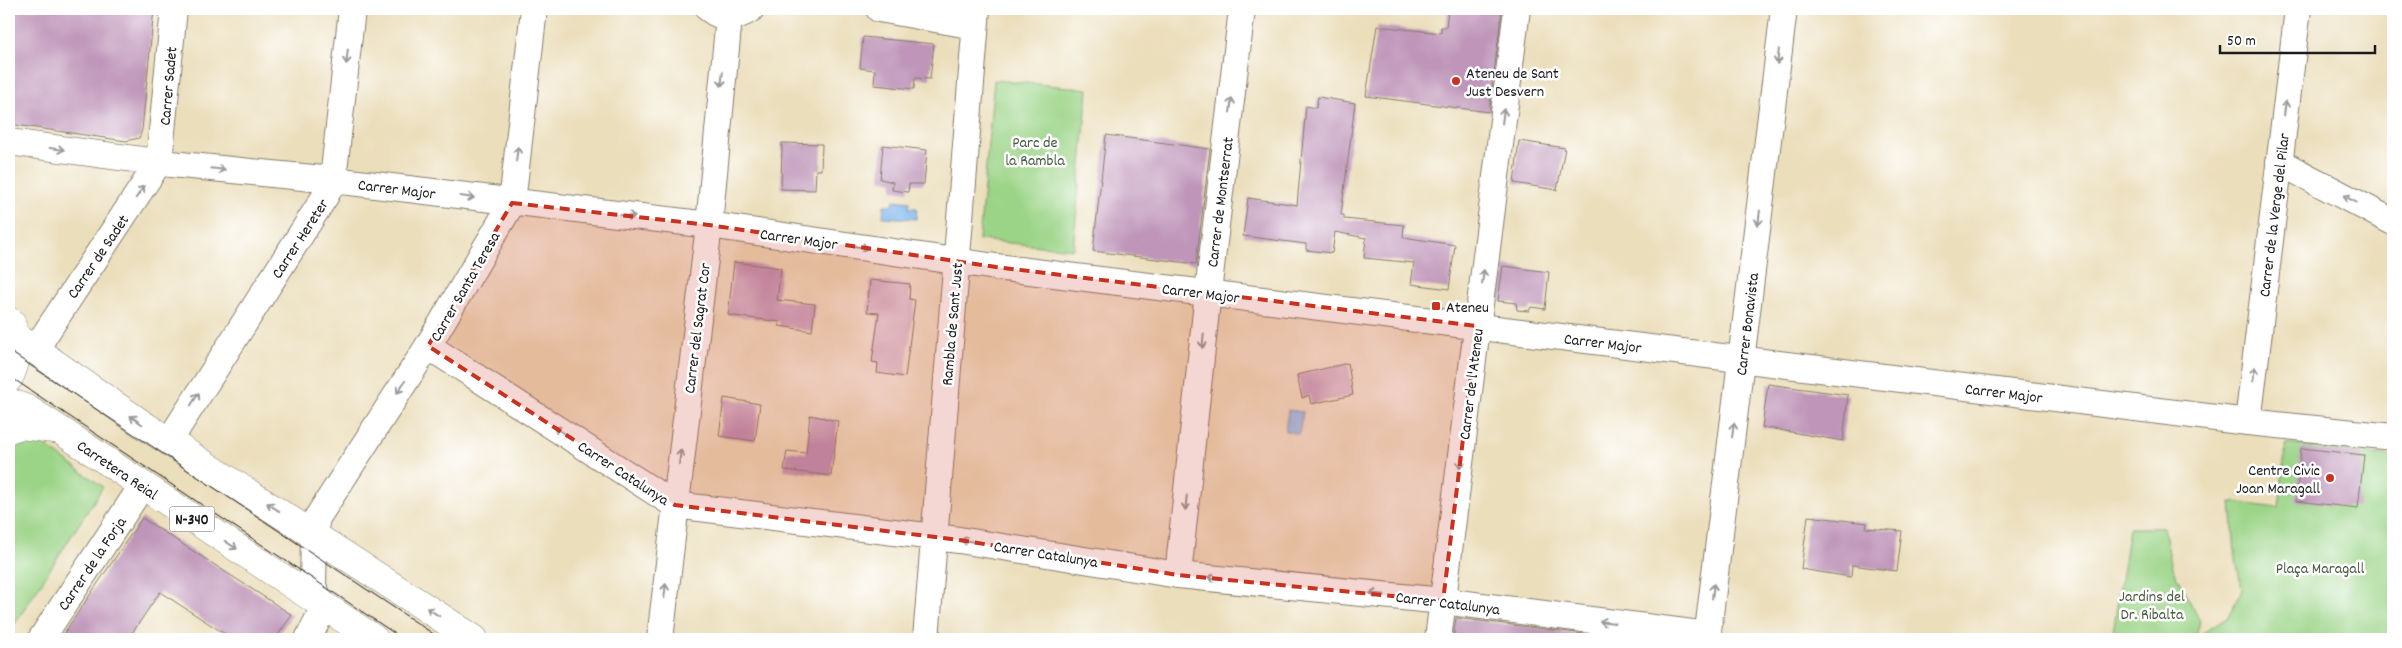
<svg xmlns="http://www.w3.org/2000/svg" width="2402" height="648" font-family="Dekko,sans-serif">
	<rect width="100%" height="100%" fill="#fff"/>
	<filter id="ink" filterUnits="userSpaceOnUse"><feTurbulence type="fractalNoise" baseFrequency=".02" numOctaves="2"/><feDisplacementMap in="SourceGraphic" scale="10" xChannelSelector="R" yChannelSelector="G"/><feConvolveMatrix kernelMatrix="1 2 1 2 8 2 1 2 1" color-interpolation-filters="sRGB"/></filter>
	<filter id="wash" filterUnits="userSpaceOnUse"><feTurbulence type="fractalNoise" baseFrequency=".0096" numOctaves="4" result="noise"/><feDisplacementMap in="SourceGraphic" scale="20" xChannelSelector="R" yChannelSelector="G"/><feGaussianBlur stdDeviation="1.12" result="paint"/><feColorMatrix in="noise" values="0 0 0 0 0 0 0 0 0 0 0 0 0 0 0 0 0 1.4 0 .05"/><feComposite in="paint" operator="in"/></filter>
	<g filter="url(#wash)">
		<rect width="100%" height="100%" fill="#ebdebb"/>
		<!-- green -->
		<g fill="#9bd487" stroke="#5c7852">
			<path d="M994 80 1088 89 1073 249 979 240Z"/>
			<path d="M36 439 103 487 9 633V443Z"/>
			<path d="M2286 443 2393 457V639H2112L2129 528H2164L2172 568 2200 621 2196 637 2227 618 2242 590 2235 554 2231 502 2279 508Z"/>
		</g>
		<!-- water -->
		<g fill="#7cb5ed" stroke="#4c6884">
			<path d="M894 200 910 202 909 208H917L916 219 883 217 884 205H893Z"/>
			<path d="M1288 410 1303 412 1299 434 1285 431Z"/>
		</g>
		<g id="blocks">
			<!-- building -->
			<g fill="#bf96b9">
				<path d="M9 9H154L142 130 139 138 126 141 9 124Z"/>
				<path d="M1448 9H1502L1489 112 1366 96 1377 26 1441 33V27H1446Z"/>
				<path d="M863 37 934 44 930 79 915 78 914 89 874 85 875 70 860 68Z"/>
				<path d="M1318 97 1355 103 1341 215H1344V219L1404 225 1403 237 1455 245 1449 289 1411 284 1414 263 1364 258 1366 238 1335 232 1332 253 1306 250V244L1243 236 1248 198 1297 205 1306 106 1316 108Z"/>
				<path d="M1106 135 1210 149 1196 264 1093 251Z"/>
				<path d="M1519 141 1565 148 1557 190 1514 183Z"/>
				<path d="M782 143 822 144 821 170H816L815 190 781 189Z"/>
				<path d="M883 145 927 150 924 184H909L908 192 892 190 893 182 880 179Z"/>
				<path d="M734 262 781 268 777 300 815 304 812 331 779 326 780 322 728 315Z"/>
				<path d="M1503 266 1549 272 1545 309 1531 307 1529 311 1517 310 1516 303 1498 301Z"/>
				<path d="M870 280 910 284 909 299 915 300 905 377 877 373 878 363 872 362 879 313 867 312Z"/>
				<path d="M1348 363 1353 395 1311 404 1309 395 1302 398 1297 375Z"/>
				<path d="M1768 384 1848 395 1843 441 1762 427Z"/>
				<path d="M724 398 760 404 755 441 719 436Z"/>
				<path d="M810 415 838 421 831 476 784 470 787 451 806 453Z"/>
				<path d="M2301 448 2364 455 2358 508 2296 501Z"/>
				<path d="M1808 516 1867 523 1866 528 1902 531 1897 571 1852 565 1851 577 1801 569Z"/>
				<path d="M142 518 292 615 275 639H233L160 592 128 639H60Z"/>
				<path d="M1456 618 1584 634V639H1453Z"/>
			</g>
		</g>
	</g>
	<g filter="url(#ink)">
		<use href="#blocks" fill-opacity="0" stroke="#847d6c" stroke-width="1"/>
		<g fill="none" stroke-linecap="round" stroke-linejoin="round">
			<!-- minor casing -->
			<g stroke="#847d6c" stroke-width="28">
				<g id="minor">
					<path d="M709 9C723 20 737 18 751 9"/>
					<path d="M879 9 975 26"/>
					<path d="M9 142 171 164 333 180 709 225 996 267 2248 422 2393 437"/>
					<path d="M2279 162 2393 222"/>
					<path d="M428 346 675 505 959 540 1178 575 1443 601 1708 635"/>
					<path d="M38 350 44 336 159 162 174 9"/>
					<path d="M2248 422 2298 9"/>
					<path d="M169 441 326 195 333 180 352 9"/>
					<path d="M1178 575 1208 292 1242 9"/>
					<path d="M41 639 142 486"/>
					<path d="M308 639 324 607 313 587 314 534 317 518 428 346 512 203 534 9"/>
					<path d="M660 639 709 225 729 17"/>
					<path d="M926 639 977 9"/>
					<path d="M1438 639 1517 9"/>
					<path d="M1707 639 1784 9"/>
				</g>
			</g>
			<!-- major casing -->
			<g stroke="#847d6c" stroke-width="29">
				<g id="major">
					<path d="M15 336 142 424 474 639"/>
					<path d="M9 378C19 360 17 341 11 322"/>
					<path d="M9 402 27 409 60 430 374 639"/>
					<path d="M9 429 21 425 54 429"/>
				</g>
			</g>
			<!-- minor -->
			<use href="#minor" stroke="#fff" stroke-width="26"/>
			<!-- major -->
			<use href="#major" stroke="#fff" stroke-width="28"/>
			<!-- tram -->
			<g stroke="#1c1c1c" stroke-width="1">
				<path d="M9 351 441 639"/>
				<path d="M9 376 403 639"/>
			</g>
		</g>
		<!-- one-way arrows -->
		<defs><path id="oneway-shaft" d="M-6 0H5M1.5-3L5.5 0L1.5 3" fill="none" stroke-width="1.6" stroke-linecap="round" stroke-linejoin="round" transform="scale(1.25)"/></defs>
		<g stroke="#999">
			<use href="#oneway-shaft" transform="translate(347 57) rotate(96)"/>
			<use href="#oneway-shaft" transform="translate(1778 57) rotate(97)"/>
			<use href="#oneway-shaft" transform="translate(722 79) rotate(96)"/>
			<use href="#oneway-shaft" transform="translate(1231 105) rotate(-83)"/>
			<use href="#oneway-shaft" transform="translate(2285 108) rotate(-83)"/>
			<use href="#oneway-shaft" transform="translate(1503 116) rotate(-83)"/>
			<use href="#oneway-shaft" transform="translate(57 149) rotate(8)"/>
			<use href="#oneway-shaft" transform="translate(517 154) rotate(-83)"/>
			<use href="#oneway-shaft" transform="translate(218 169) rotate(6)"/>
			<use href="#oneway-shaft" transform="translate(140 192) rotate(-56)"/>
			<use href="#oneway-shaft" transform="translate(467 197) rotate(7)"/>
			<use href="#oneway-shaft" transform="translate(2350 199) rotate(-152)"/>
			<use href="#oneway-shaft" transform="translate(628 216) rotate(7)"/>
			<use href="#oneway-shaft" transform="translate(1759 218) rotate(97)"/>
			<use href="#oneway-shaft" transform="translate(861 247) rotate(8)"/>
			<use href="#oneway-shaft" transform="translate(1483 277) rotate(-83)"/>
			<use href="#oneway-shaft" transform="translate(1203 341) rotate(96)"/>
			<use href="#oneway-shaft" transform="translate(2254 374) rotate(-83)"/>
			<use href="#oneway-shaft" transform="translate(401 387) rotate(124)"/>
			<use href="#oneway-shaft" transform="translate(195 399) rotate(-57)"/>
			<use href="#oneway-shaft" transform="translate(136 420) rotate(-145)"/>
			<use href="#oneway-shaft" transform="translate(1733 430) rotate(-83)"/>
			<use href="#oneway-shaft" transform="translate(560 431) rotate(-147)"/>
			<use href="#oneway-shaft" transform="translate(680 457) rotate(-83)"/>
			<use href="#oneway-shaft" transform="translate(1461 461) rotate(97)"/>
			<use href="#oneway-shaft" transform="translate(1186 503) rotate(96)"/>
			<use href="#oneway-shaft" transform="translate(273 507) rotate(-147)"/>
			<use href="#oneway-shaft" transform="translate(968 541) rotate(-171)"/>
			<use href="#oneway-shaft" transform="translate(231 545) rotate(34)"/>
			<use href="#oneway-shaft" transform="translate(1215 578) rotate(-174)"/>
			<use href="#oneway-shaft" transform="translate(665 591) rotate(-84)"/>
			<use href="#oneway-shaft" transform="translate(1713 591) rotate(-83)"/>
			<use href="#oneway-shaft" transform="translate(1377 594) rotate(-174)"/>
			<use href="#oneway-shaft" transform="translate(433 612) rotate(-147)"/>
			<use href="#oneway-shaft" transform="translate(1607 622) rotate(-173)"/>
		</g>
	</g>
	<!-- marked area -->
	<path fill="#c8321e" fill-opacity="0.2" stroke="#c8321e" stroke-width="4" stroke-dasharray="10 6" stroke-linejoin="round" d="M512 203 709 225 996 267 1477 326 1443 601 1178 575 959 540 675 505 428 346Z"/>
	<!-- markers -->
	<g fill="#c8321e" stroke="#fff" stroke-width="2">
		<circle cx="1456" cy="81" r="5"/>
		<rect x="1431" y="301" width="10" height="10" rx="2.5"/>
		<circle cx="2330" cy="478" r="5"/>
	</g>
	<g text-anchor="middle" stroke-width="5" stroke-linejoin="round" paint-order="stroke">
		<!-- shield labels -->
		<rect fill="#fff" stroke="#606060" stroke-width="1" x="169.5" y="506.5" width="45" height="25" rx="4"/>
		<g font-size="15" font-weight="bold" fill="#1c1c1c">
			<text x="192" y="524">N-340</text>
		</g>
		<!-- poi labels -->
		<g font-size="16" fill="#1c1c1c" stroke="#fff" text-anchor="start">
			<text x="1466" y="78">Ateneu de Sant<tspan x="1466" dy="18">Just Desvern</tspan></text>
			<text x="1446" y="312">Ateneu</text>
			<text x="2320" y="475" text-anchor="end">Centre Civic<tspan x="2320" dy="18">Joan Maragall</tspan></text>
		</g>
		<!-- street labels -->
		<g font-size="16" fill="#1c1c1c" stroke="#fff">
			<text transform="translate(167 86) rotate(-85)" y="6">Carrer Sadet</text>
			<text transform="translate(397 188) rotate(7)" y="6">Carrer Major</text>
			<text transform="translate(1219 202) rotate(-83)" y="6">Carrer de Montserrat</text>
			<text transform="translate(2273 215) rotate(-83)" y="6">Carrer de la Verge del Pilar</text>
			<text transform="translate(299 238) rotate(-57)" y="6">Carrer Hereter</text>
			<text transform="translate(799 238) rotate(8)" y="6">Carrer Major</text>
			<text transform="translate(97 256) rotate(-56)" y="6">Carrer de Sadet</text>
			<text transform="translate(464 286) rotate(-60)" y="6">Carrer Santa Teresa</text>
			<text transform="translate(1201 292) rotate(7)" y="6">Carrer Major</text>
			<text transform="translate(951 324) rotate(-85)" y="6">Rambla de Sant Just</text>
			<text transform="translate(1746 324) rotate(-83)" y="6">Carrer Bonavista</text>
			<text transform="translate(696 328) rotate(-83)" y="6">Carrer del Sagrat Cor</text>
			<text transform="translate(1603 342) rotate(7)" y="6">Carrer Major</text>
			<text transform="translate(1470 384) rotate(-83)" y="6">Carrer de l'Ateneu</text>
			<text transform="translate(2004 392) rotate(7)" y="6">Carrer Major</text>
			<text transform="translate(118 469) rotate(34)" y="6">Carretera Reial</text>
			<text transform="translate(624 472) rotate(33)" y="6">Carrer Catalunya</text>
			<text transform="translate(1046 553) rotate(9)" y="6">Carrer Catalunya</text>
			<text transform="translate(91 563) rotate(-56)" y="6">Carrer de la Forja</text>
			<text transform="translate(1448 602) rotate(7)" y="6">Carrer Catalunya</text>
		</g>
		<!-- park labels -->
		<g font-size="16" fill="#485c41" stroke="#fff">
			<text x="1035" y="147">Parc de<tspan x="1035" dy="18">la Rambla</tspan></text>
			<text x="2320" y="573">Plaça Maragall</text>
			<text x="2152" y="601">Jardins del<tspan x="2152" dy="18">Dr. Ribalta</tspan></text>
		</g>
	</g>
	<!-- margin -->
	<rect width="2402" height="648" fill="none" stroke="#fff" stroke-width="30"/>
	<!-- scale -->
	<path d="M2220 45v8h155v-8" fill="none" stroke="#1c1c1c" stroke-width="2.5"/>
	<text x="2227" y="45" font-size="15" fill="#1c1c1c" stroke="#ffffff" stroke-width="4" paint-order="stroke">50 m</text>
</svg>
